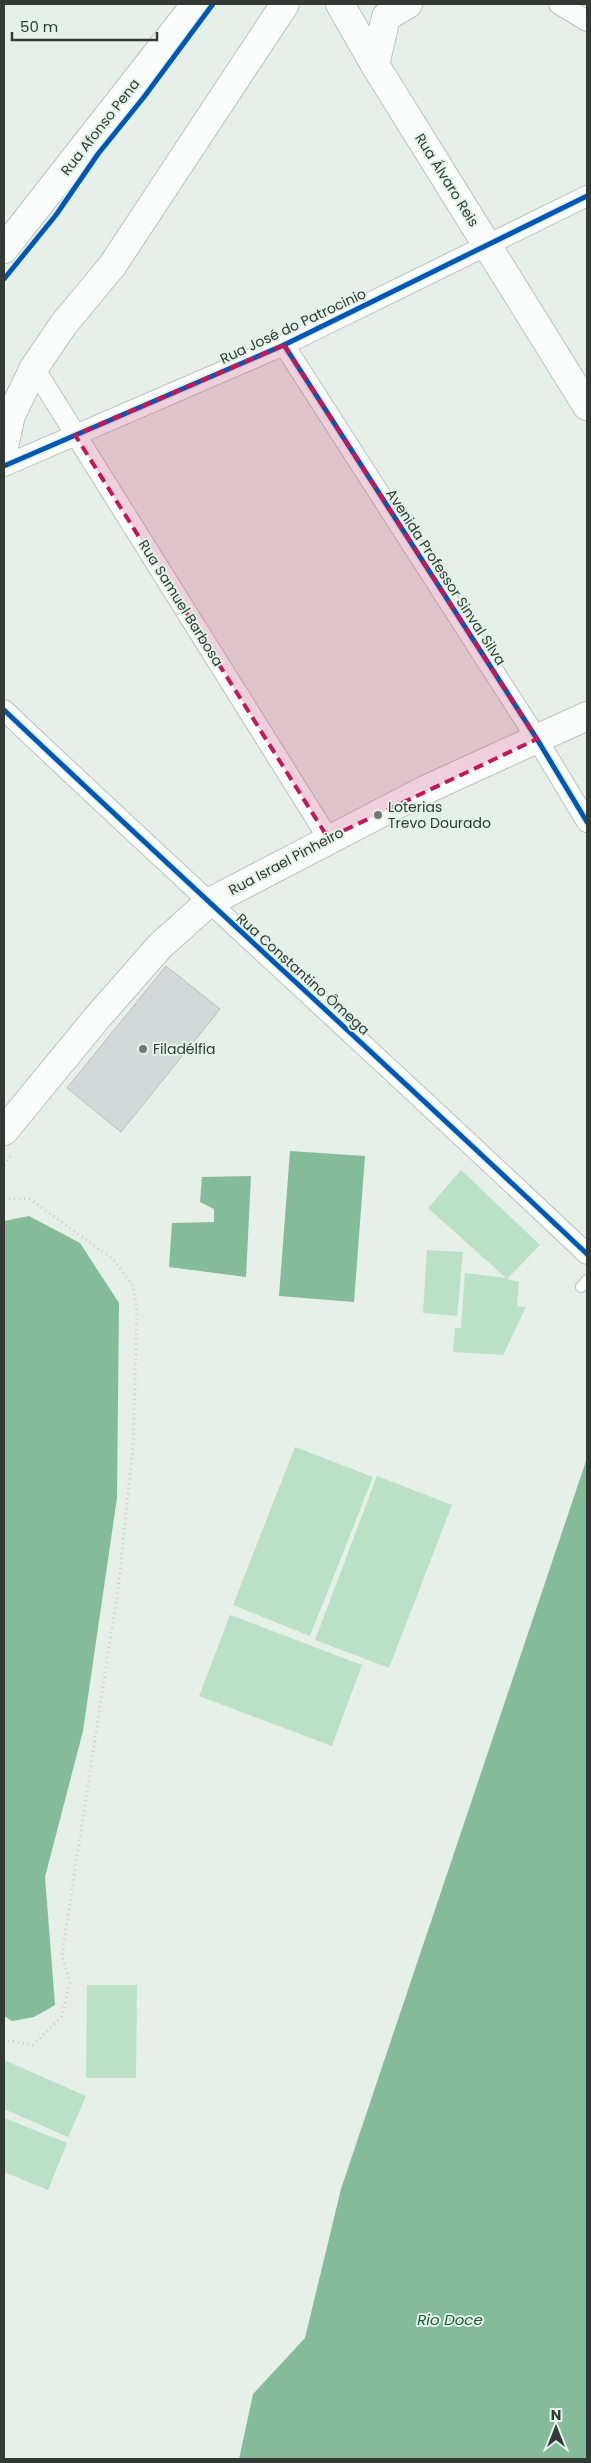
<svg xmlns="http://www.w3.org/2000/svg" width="591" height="2463" font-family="Poppins,sans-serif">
	<rect width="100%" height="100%" fill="#e6efe8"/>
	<!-- green -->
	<g fill="#bae1c7">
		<path d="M461 1170 540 1245 507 1279 519 1282 517 1306 526 1307 503 1355 453 1352 455 1328H461L465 1273 506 1278 428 1208Z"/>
		<path d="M427 1250 463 1252 457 1316 423 1313Z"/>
		<path d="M295 1447 373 1477 310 1636 233 1605Z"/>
		<path d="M377 1476 452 1505 389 1668 315 1640Z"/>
		<path d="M230 1615 362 1665 332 1746 199 1696Z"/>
		<path d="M87 1985H137L136 2078H86Z"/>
		<path d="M4 2060 86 2096 68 2137 4 2109Z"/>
		<path d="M4 2118 67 2143 48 2190 4 2172Z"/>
	</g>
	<!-- water -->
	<g fill="#84bc99">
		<path d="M290 1151 365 1156 354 1302 279 1296Z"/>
		<path d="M251 1176 246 1277 169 1267 172 1223 214 1222V1209L200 1202 202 1177Z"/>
		<path d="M29 1216 80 1243 119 1303 117 1498 83 1731 45 1877 55 2005 34 2017 12 2021 4 2016V1221Z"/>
		<path d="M587 1458V2459H239L253 2394 305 2338 341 2189Z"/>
	</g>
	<!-- building -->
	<path fill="#d3d8d8" stroke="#b9bebd" d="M166 966 220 1009 121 1132 67 1088Z"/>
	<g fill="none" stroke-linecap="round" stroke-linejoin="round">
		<!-- lane casing -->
		<g stroke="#bcc3be" stroke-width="12">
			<path id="lane" d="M581 1287 587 1280"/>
		</g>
		<!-- street casing -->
		<g stroke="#bcc3be" stroke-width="22">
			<g id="street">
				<path d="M559 4 587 21"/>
				<path d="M284 345 537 739 587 822"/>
				<path d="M34 368 328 838"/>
				<path d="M4 466 284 345 587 196"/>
				<path d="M4 710C197 893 394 1071 587 1254"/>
			</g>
		</g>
		<!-- secondary casing -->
		<g stroke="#bcc3be" stroke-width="30">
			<g id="secondary">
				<path d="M340 4 375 65 587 406"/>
				<path d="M375 65 386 17 408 4"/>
				<path d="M4 249 196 4"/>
				<path d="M4 447 11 415 34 368 63 325 112 266 285 4"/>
				<path d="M4 1131 96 1019 160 946 208 903 425 790 587 716"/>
			</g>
		</g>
		<!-- path -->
		<g stroke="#cdcfcd" stroke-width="3" stroke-dasharray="1 4" stroke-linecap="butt">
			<path d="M4 1165 13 1153"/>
			<path d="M4 1199H30L114 1260 133 1286 137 1308 133 1446 119 1582 62 1955 70 1982 62 2016 33 2045 4 2040"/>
		</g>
		<!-- lane -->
		<use href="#lane" stroke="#fbfdfc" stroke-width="10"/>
		<!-- street -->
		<use href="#street" stroke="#fbfdfc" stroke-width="20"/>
		<!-- secondary -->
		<use href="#secondary" stroke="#fbfdfc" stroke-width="28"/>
		<!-- cycleway casing -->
		<g stroke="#e2f3e7" stroke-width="8">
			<g id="cycleway">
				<path d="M4 279 56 215 98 154 144 97 213 4"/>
				<path d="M284 345 537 739 587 822"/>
				<path d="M4 466 284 345 587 196"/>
				<path d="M4 710C197 893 394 1071 587 1254"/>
			</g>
		</g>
		<!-- cycleway -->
		<use href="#cycleway" stroke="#0057b8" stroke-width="5"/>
	</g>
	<!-- marked area -->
	<path fill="#c2185b" fill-opacity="0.2" stroke="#c2185b" stroke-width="4" stroke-dasharray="10 6" stroke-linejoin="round" d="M284 345 537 739 328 838 75 435Z"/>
	<!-- markers -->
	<g fill="#727974" stroke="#e2f3e7" stroke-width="2">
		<circle cx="378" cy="815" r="5"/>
		<circle cx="143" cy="1049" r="5"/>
	</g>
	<g text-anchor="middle" stroke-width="4" stroke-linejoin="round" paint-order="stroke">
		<!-- street labels -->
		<g font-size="14" fill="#333935" stroke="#e2f3e7">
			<text transform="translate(100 127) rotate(-52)" y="5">Rua Afonso Pena</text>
			<text transform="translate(447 180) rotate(58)" y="5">Rua Álvaro Reis</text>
			<text transform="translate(293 326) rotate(-25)" y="5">Rua José do Patrocinio</text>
			<text transform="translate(446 577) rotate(57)" y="5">Avenida Professor Sinval Silva</text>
			<text transform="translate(181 603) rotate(58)" y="5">Rua Samuel Barbosa</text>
			<text transform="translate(286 861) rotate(-28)" y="5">Rua Israel Pinheiro</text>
			<text transform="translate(303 974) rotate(42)" y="5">Rua Constantino Ômega</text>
		</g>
		<!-- poi labels -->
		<g font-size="14" fill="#333935" stroke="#e2f3e7" text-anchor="start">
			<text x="388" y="812">Loterias<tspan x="388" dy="16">Trevo Dourado</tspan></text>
			<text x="153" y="1054">Filadélfia</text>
		</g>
		<!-- water labels -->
		<g font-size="15" font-style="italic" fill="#1f5737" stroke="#e2f3e7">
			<text x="450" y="2325">Rio Doce</text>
		</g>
	</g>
	<!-- border -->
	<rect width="591" height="2463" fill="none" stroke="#333935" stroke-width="10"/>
	<!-- north arrow -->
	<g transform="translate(556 2428)" stroke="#e2f3e7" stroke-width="4" paint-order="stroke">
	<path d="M0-4L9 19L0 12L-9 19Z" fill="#333935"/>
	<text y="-8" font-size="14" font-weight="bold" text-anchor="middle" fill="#333935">N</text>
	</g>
	<!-- scale -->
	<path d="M12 32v8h145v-8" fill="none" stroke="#333935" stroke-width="2.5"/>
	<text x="20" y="32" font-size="15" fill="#333935" stroke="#e2f3e7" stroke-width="4" paint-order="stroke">50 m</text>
</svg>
